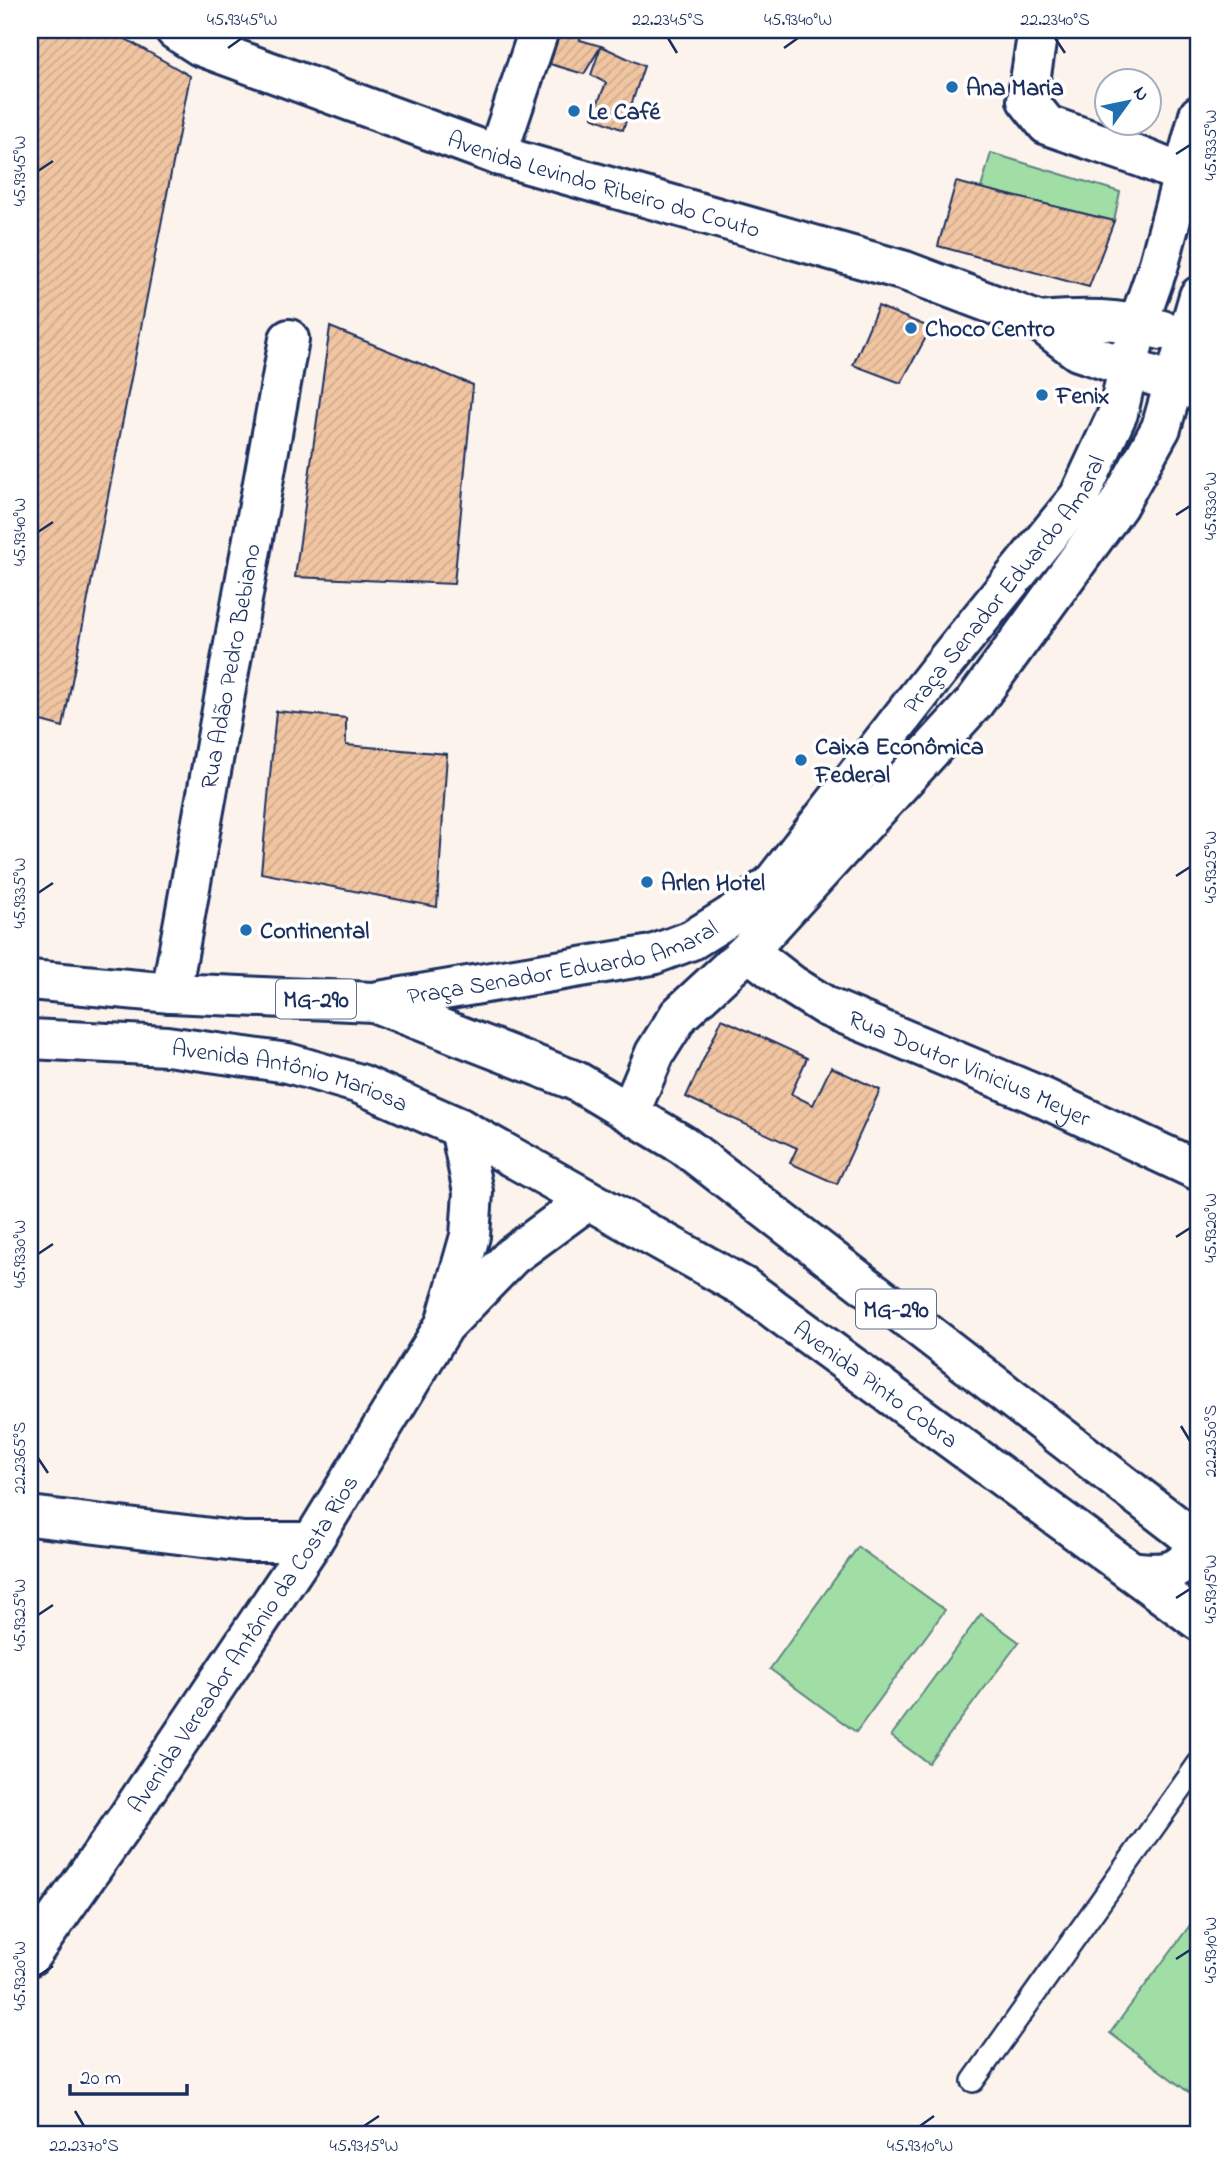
<svg xmlns="http://www.w3.org/2000/svg" width="1229" height="2164" font-family="'Indie Flower',sans-serif">
	<defs>
		<pattern id="building-hatch" width="6" height="6" patternUnits="userSpaceOnUse" patternTransform="scale(1.75)"><rect width="6" height="6" fill="#f1c5a1"/><path d="M-1 1l2-2M0 6l6-6M5 7l2-2" fill="none" stroke="#ceaa8d"/></pattern>
	</defs>
	<rect width="100%" height="100%" fill="#fcf3ec"/>
	<filter id="ink" filterUnits="userSpaceOnUse"><feTurbulence type="fractalNoise" baseFrequency=".0143" numOctaves="2"/><feDisplacementMap in="SourceGraphic" scale="14" xChannelSelector="R" yChannelSelector="G"/><feConvolveMatrix kernelMatrix="1 2 1 2 8 2 1 2 1" color-interpolation-filters="sRGB"/></filter>
	<g filter="url(#ink)">
		<!-- green -->
		<g fill="#a0dea6" stroke="#5e8682" stroke-width="2">
			<path d="M991 153 1120 192 1114 221 981 188Z"/>
			<path d="M858 1547 945 1610 856 1732 770 1669Z"/>
			<path d="M981 1614 1019 1642 928 1763 891 1736Z"/>
			<path d="M1199 1913V2100L1110 2033Z"/>
		</g>
		<!-- building -->
		<g fill="url(#building-hatch)" stroke="#1b2f5e" stroke-width="2">
			<path d="M30 30H110L190 76 63 727 30 718Z"/>
			<path d="M560 30H581L580 40 601 46 584 74 550 64Z"/>
			<path d="M601 46 644 66 623 130 592 117 606 83 591 75Z"/>
			<path d="M956 182 1114 221 1089 287 938 246Z"/>
			<path d="M878 306 931 328 901 383 853 365Z"/>
			<path d="M330 327 473 385 454 584 295 577Z"/>
			<path d="M276 711 346 718V745L447 754 437 907 261 873Z"/>
			<path d="M722 1019 807 1058 791 1094 813 1105 831 1067 880 1090 837 1184 790 1163 797 1148 686 1097Z"/>
		</g>
		<g fill="none" stroke-linecap="round" stroke-linejoin="round">
			<!-- lane casing -->
			<g stroke="#1b2f5e" stroke-width="26">
				<path id="lane" d="M973 2081 1199 1763"/>
			</g>
			<!-- street casing -->
			<g stroke="#1b2f5e" stroke-width="44">
				<g id="street">
					<path d="M1038 30 1027 100 1047 125 1143 158 1199 181"/>
					<path d="M497 155 539 30"/>
					<path id="s1" d="M748 951 792 985 827 1007 1035 1094 1199 1171"/>
					<path id="s2" d="M171 993 289 339"/>
					<path d="M30 1516 244 1542H312"/>
				</g>
			</g>
			<!-- secondary casing -->
			<g stroke="#1b2f5e" stroke-width="44">
				<g id="secondary">
					<path id="s3" d="M175 30 200 46 497 155 905 271 1040 322 1078 351 1199 391"/>
					<path d="M1040 322C1086 318 1116 318 1162 330"/>
					<path id="s4" d="M373 1002 652 955 692 940 729 917 772 884 938 671 1079 497 1118 413 1138 324 1159 264 1199 115"/>
					<path d="M630 1112 655 1053 679 1015 748 951 974 703 1118 505 1161 428 1199 296"/>
					<path d="M447 1317 470 1236 473 1192 460 1128"/>
					<path id="s5" d="M30 1956 126 1820 312 1542 444 1326 512 1256 588 1200"/>
				</g>
			</g>
			<!-- highway casing -->
			<g stroke="#1b2f5e" stroke-width="44">
				<g id="highway">
					<path d="M30 980 171 993 373 1002 576 1081 683 1145 1199 1543"/>
					<path id="s6" d="M30 1039 167 1046 288 1063 360 1084 460 1128 744 1287 1199 1621"/>
					<path d="M1131 1571C1165 1575 1179 1575 1199 1545"/>
				</g>
			</g>
			<!-- lane -->
			<use href="#lane" stroke="#fff" stroke-width="21"/>
			<!-- street -->
			<use href="#street" stroke="#fff" stroke-width="38"/>
			<!-- secondary -->
			<use href="#secondary" stroke="#fff" stroke-width="38"/>
			<!-- highway -->
			<use href="#highway" stroke="#fff" stroke-width="38"/>
		</g>
	</g>
	<!-- ticks -->
	<path fill="none" stroke="#1b2f5e" stroke-width="2.5" d="M668 38 677 53M1055 38 1065 53M228 48 242 38M784 48 798 38M1176 154 1190 145M38 171 53 161M1176 515 1190 506M38 532 53 522M1176 876 1190 867M38 893 53 883M1176 1237 1190 1228M38 1254 53 1244M1181 1426 1190 1441M38 1458 48 1473M1176 1598 1190 1589M38 1615 53 1605M1176 1959 1190 1950M38 1976 53 1966M75 2111 84 2126M364 2126 379 2116M920 2126 934 2116"/>
	<!-- markers -->
	<g fill="#1f6fb2" stroke="#fff" stroke-width="2.5">
		<circle cx="952" cy="87" r="7"/>
		<circle cx="574" cy="111" r="7"/>
		<circle cx="911" cy="328" r="7"/>
		<circle cx="1042" cy="395" r="7"/>
		<circle cx="801" cy="760" r="7"/>
		<circle cx="647" cy="882" r="7"/>
		<circle cx="246" cy="930" r="7"/>
	</g>
	<g text-anchor="middle" stroke-width="7" stroke-linejoin="round" paint-order="stroke">
		<!-- shield labels -->
		<g fill="#fff" stroke="#5f6d8e" stroke-width="2">
			<rect x="276" y="979.5" width="80" height="39" rx="5"/>
			<rect x="856" y="1289.5" width="80" height="39" rx="5"/>
		</g>
		<g font-size="23" font-weight="bold" fill="#1b2f5e">
			<text x="316" y="1007">MG-290</text>
			<text x="896" y="1317">MG-290</text>
		</g>
		<!-- poi labels -->
		<g font-size="24" font-weight="bold" fill="#1b2f5e" stroke="#fff" text-anchor="start">
			<text x="966" y="95">Ana Maria</text>
			<text x="588" y="119">Le Café</text>
			<text x="925" y="336">Choco Centro</text>
			<text x="1056" y="403">Fenix</text>
			<text x="815" y="754">Caixa Econômica<tspan x="815" dy="28">Federal</tspan></text>
			<text x="661" y="890">Arlen Hotel</text>
			<text x="260" y="938">Continental</text>
		</g>
		<!-- street labels -->
		<g font-size="24" fill="#1b2f5e" stroke="#fff">
			<text dy="8" stroke="none"><textPath href="#s3" startOffset="457">Avenida Levindo Ribeiro do Couto</textPath></text>
			<text dy="8" stroke="none"><textPath href="#s4" startOffset="803">Praça Senador Eduardo Amaral</textPath></text>
			<text dy="8" stroke="none"><textPath href="#s2" startOffset="332">Rua Adão Pedro Bebiano</textPath></text>
			<text dy="8" stroke="none"><textPath href="#s4" startOffset="194">Praça Senador Eduardo Amaral</textPath></text>
			<text dy="8" stroke="none"><textPath href="#s1" startOffset="252">Rua Doutor Vinicius Meyer</textPath></text>
			<text dy="8" stroke="none"><textPath href="#s6" startOffset="264">Avenida Antônio Mariosa</textPath></text>
			<text dy="8" stroke="none"><textPath href="#s6" startOffset="933">Avenida Pinto Cobra</textPath></text>
			<text dy="8" stroke="none"><textPath href="#s5" startOffset="378">Avenida Vereador Antônio da Costa Rios</textPath></text>
		</g>
	</g>
	<!-- margin -->
	<rect width="1229" height="2164" fill="none" stroke="#fff" stroke-width="77"/>
	<!-- north arrow -->
	<g transform="translate(1128 102) rotate(57)"><circle r="33" fill="#ffffff" stroke="#a4acbf" stroke-width="2"/>
	<path d="M0-5L12 26L0 18L-12 26Z" fill="#1f6fb2"/>
	<text y="-10" font-size="19" font-weight="bold" text-anchor="middle" fill="#1b2f5e">N</text>
	</g>
	<!-- scale -->
	<path d="M70 2084v10h117v-10" fill="none" stroke="#1b2f5e" stroke-width="3.5"/>
	<text x="80" y="2084" font-size="21" fill="#1b2f5e" stroke="#ffffff" stroke-width="5" paint-order="stroke">20 m</text>
	<rect x="38" y="38" width="1152" height="2088" fill="none" stroke="#1b2f5e" stroke-width="2.5"/>
	<g font-size="18" text-anchor="middle" fill="#1b2f5e">
		<text x="242" y="25">45.9345°W</text>
		<text x="668" y="25">22.2345°S</text>
		<text x="798" y="25">45.9340°W</text>
		<text x="1055" y="25">22.2340°S</text>
		<text transform="translate(1210 145) rotate(-90)" y="6">45.9335°W</text>
		<text transform="translate(19 171) rotate(-90)" y="6">45.9345°W</text>
		<text transform="translate(1210 506) rotate(-90)" y="6">45.9330°W</text>
		<text transform="translate(19 532) rotate(-90)" y="6">45.9340°W</text>
		<text transform="translate(1210 867) rotate(-90)" y="6">45.9325°W</text>
		<text transform="translate(19 893) rotate(-90)" y="6">45.9335°W</text>
		<text transform="translate(1210 1228) rotate(-90)" y="6">45.9320°W</text>
		<text transform="translate(19 1254) rotate(-90)" y="6">45.9330°W</text>
		<text transform="translate(1210 1441) rotate(-90)" y="6">22.2350°S</text>
		<text transform="translate(19 1458) rotate(-90)" y="6">22.2365°S</text>
		<text transform="translate(1210 1589) rotate(-90)" y="6">45.9315°W</text>
		<text transform="translate(19 1615) rotate(-90)" y="6">45.9325°W</text>
		<text transform="translate(1210 1950) rotate(-90)" y="6">45.9310°W</text>
		<text transform="translate(19 1976) rotate(-90)" y="6">45.9320°W</text>
		<text x="84" y="2151">22.2370°S</text>
		<text x="364" y="2151">45.9315°W</text>
		<text x="920" y="2151">45.9310°W</text>
	</g>
</svg>
